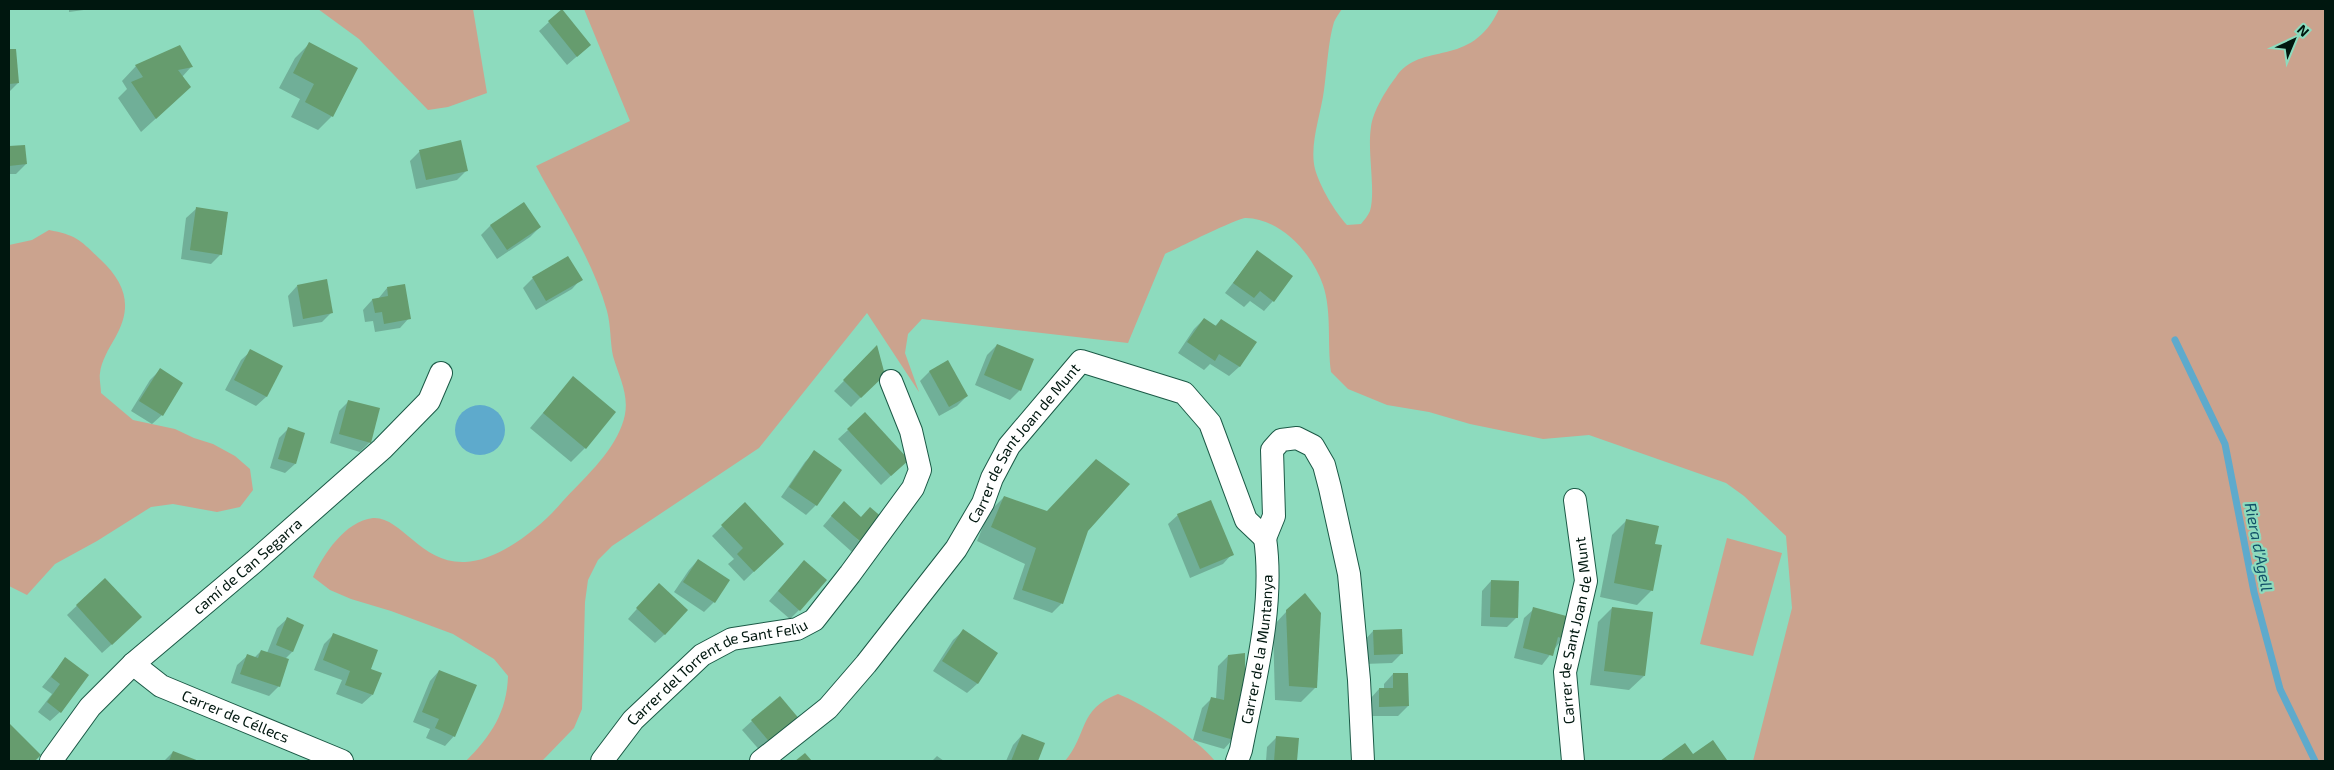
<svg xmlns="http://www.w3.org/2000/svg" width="2334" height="770" font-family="'Exo 2',sans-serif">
	<rect width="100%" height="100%" fill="#8ddbbe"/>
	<!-- green -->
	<g fill="#cba38e">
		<path d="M318 9H473L487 93 448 107 428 110 359 39Z"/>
		<path d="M584 9H1342C1339 13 1336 18 1334 22 1328 42 1327 69 1324 90 1321 114 1309 145 1315 169 1320 187 1335 212 1347 225L1361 224C1364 220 1368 216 1370 211 1376 190 1367 152 1371 127 1373 111 1386 90 1396 77 1421 40 1471 70 1499 9H2325V761H1753L1792 608 1786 536 1744 496 1726 483 1589 435 1543 439 1470 424 1429 412 1387 405 1348 389 1331 372C1327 343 1332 312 1323 285 1312 253 1281 219 1246 218 1237 218 1178 248 1165 254L1128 343 922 319 908 334 905 353 919 392 867 313 759 448 612 546 598 560 588 580 585 602 582 709 574 728 542 761H466C491 736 507 712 508 676L494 659 453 634 391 611 351 599 330 590 313 577C323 555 345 521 373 518 401 516 421 564 465 562 499 561 541 527 562 502 583 479 611 455 622 425 632 399 620 380 613 356 610 341 611 326 607 311 593 260 561 213 536 166L630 121Z"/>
		<path d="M49 230C77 235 81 241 101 260 126 284 133 307 115 338 109 348 101 362 100 373 99 379 101 387 101 393L133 420 175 429 194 438 213 444 235 456 250 469 253 490 240 507 217 512 173 504 151 507 97 541 55 564 27 595 9 586V245L32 240Z"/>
		<path d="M1727 538 1782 553 1753 656 1700 644Z"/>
		<path d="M1118 694C1144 704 1198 739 1215 761H1065C1088 734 1078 709 1118 694Z"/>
	</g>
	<!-- water -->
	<circle fill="#5eaacc" cx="480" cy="430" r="25"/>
	<!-- shadow -->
	<g fill="#0003">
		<path d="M69 9H91L69 12Z"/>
		<path d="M549 22 590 45 567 65 539 31Z"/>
		<path d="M309 44 332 116 318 130 291 117 300 99 279 88 295 58Z"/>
		<path d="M15 50 18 83 9 92V51Z"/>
		<path d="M136 66 191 67 182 77 175 101 141 132 118 98 127 89 122 81Z"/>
		<path d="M460 142 467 170 457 180 416 189 410 161 419 152Z"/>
		<path d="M24 146 26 164 16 174H9V147Z"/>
		<path d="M524 203 540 227 530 237 497 259 481 235 490 226Z"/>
		<path d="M196 209 221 254 211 264 181 259 186 218Z"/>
		<path d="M1257 252 1273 301 1264 311 1250 301 1244 307 1225 293Z"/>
		<path d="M568 257 581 279 572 289 536 310 523 288 533 278Z"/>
		<path d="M297 286 332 312 322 322 293 327 288 296Z"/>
		<path d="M387 288 409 318 400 328 375 332 373 321 365 322 363 310 372 300 378 299Z"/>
		<path d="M1204 319 1215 326 1221 320 1255 343 1239 367 1229 376 1210 364 1204 370 1178 353 1194 329Z"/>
		<path d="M997 345 1020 390 1010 400 975 385 987 355Z"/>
		<path d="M876 348 884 374 851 407 834 391Z"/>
		<path d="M251 351 281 367 266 397 256 406 225 390 241 360Z"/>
		<path d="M947 362 967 396 957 406 939 416 920 381 929 372Z"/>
		<path d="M160 370 162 415 152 424 131 411 150 380Z"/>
		<path d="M573 378 585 448 571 462 530 428Z"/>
		<path d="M349 401 370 442 360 452 330 443 339 411Z"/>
		<path d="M288 429 295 464 285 473 270 468 279 438Z"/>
		<path d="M848 430 898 469 881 485 838 439Z"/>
		<path d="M815 452 841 470 816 505 806 515 781 497 805 462Z"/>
		<path d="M1004 497 1087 531 1062 603 1052 613 1013 599 1025 564 977 541 989 512Z"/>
		<path d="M745 504 773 553 744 581 728 564 734 559 712 536Z"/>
		<path d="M834 513 861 543 852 552 823 526Z"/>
		<path d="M1178 515 1232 554 1223 564 1190 578 1168 524Z"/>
		<path d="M1627 520 1654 545 1652 590 1637 605 1600 597 1612 535Z"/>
		<path d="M698 560 714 602 704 612 674 592 689 570Z"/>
		<path d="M795 571 799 610 790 619 769 601Z"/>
		<path d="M105 579 131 627 102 653 67 615Z"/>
		<path d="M1491 581 1517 617 1507 627 1481 626 1482 591Z"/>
		<path d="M650 594 665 634 655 643 628 619Z"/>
		<path d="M1612 608 1644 676 1629 690 1590 685 1598 622Z"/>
		<path d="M1534 609 1563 638 1542 665 1514 658 1524 618Z"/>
		<path d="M1287 611 1316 687 1301 702 1275 700 1273 626Z"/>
		<path d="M287 619 303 625 292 652 285 659 279 686 269 696 231 683 237 665 247 656 254 658 261 651 267 653 277 628Z"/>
		<path d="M963 631 997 653 977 684 967 693 933 671 953 640Z"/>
		<path d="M1373 631 1402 653 1392 663 1364 664V641Z"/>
		<path d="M334 634 372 695 362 704 336 694 342 680 314 670 324 644Z"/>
		<path d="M1228 656 1233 739 1224 749 1193 740 1202 708 1212 698 1216 699 1218 666Z"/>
		<path d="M65 659 60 712 50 721 38 712 52 694 42 687Z"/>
		<path d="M439 671 454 736 445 746 426 738 430 729 413 722 430 681Z"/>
		<path d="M1393 674 1408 706 1398 716H1370V699L1379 689H1384V684Z"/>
		<path d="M752 721H799L762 753 742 730Z"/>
		<path d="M9 725 40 755 33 761H9Z"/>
		<path d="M1022 735 1043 744 1036 761H1006L1013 745Z"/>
		<path d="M1277 737 1298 739 1295 761H1266L1267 747Z"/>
		<path d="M1685 745 1693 756 1726 760 1662 761Z"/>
		<path d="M173 752 196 761H164Z"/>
		<path d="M937 756 944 761H932Z"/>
	</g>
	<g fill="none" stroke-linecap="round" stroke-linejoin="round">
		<!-- stream -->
		<path stroke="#5eaacc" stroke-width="7" d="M2175 340 2225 444 2254 592 2280 689 2315 761"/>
	</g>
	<!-- building -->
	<g fill="#669c6e">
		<path d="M562 9 591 45 577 57 548 21Z"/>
		<path d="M309 42 358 68 333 117 305 102 314 84 293 73Z"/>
		<path d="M180 45 193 67 178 70 191 87 156 119 131 82 143 77 135 65Z"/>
		<path d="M9 49H16L19 83 9 84Z"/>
		<path d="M461 140 468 171 426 180 419 150Z"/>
		<path d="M25 145 27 164 9 166V146Z"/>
		<path d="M524 202 541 227 507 250 490 225Z"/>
		<path d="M196 207 228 212 222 255 190 250Z"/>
		<path d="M1257 250 1293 276 1274 302 1260 291 1254 298 1233 283Z"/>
		<path d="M568 256 583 280 546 301 532 277Z"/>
		<path d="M327 279 333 313 303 319 297 285Z"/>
		<path d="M405 284 411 319 384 324 382 312 375 313 372 299 388 296 387 287Z"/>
		<path d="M1204 318 1216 326 1221 319 1257 342 1240 367 1219 354 1215 361 1187 342Z"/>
		<path d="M997 344 1034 359 1021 391 984 375Z"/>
		<path d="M877 345 885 375 861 398 843 380Z"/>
		<path d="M250 349 283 366 267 397 234 380Z"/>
		<path d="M948 360 968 396 949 407 929 371Z"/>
		<path d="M160 368 183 383 163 416 139 401Z"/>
		<path d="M573 376 616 412 586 449 543 413Z"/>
		<path d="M348 400 380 408 371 443 339 434Z"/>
		<path d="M865 412 909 460 891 476 847 429Z"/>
		<path d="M288 427 305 433 296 464 278 459Z"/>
		<path d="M814 450 842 470 817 506 789 487Z"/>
		<path d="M1096 459 1130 484 1088 531 1063 604 1022 590 1036 548 991 527 1004 496 1047 511Z"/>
		<path d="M1211 500 1234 555 1200 569 1177 514Z"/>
		<path d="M844 501 861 517 870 507 884 519 862 543 831 516Z"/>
		<path d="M745 502 784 544 754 572 737 554 743 548 721 525Z"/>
		<path d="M1626 519 1659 526 1655 544 1662 545 1653 591 1614 583Z"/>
		<path d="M698 559 730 580 715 603 683 582Z"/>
		<path d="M804 560 827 580 800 611 778 591Z"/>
		<path d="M105 578 142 617 112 645 76 605Z"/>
		<path d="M1491 580 1519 581 1518 618 1490 617Z"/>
		<path d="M659 583 688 610 665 635 636 608Z"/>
		<path d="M1305 593 1321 613 1317 688 1289 686 1286 610Z"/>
		<path d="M1533 607 1570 617 1564 639 1558 637 1553 656 1523 648Z"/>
		<path d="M1612 607 1653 612 1645 676 1604 671Z"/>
		<path d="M287 617 304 625 293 652 276 645Z"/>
		<path d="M963 629 998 653 978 684 942 661Z"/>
		<path d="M1402 629 1403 654 1374 655 1373 630Z"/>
		<path d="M333 633 378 650 371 669 382 673 373 695 345 685 350 671 323 660Z"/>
		<path d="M261 650 289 659 280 687 240 674 247 654 258 658Z"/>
		<path d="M1245 653V707L1234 740 1202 731 1211 697 1224 700 1228 655Z"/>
		<path d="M65 657 89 675 61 713 47 702 60 684 51 677Z"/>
		<path d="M439 670 477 685 455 737 435 728 439 719 422 712Z"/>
		<path d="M1393 673H1408L1409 706 1379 707V688H1393Z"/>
		<path d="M780 696 801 721 772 745 751 720Z"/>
		<path d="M9 723 41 755 35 761H9Z"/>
		<path d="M1022 734 1045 743 1038 761H1011Z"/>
		<path d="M1276 736 1299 738 1297 761H1274Z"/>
		<path d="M1713 740 1727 760 1726 761H1660L1685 743 1693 754Z"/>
		<path d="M173 751 199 761H169Z"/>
		<path d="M805 753 812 761H795Z"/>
	</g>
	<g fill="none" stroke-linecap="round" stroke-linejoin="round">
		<!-- minor casing -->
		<g stroke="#1b5946" stroke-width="24">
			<g id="minor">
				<path d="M1265 538 1274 516 1272 450 1281 440 1297 438 1313 446 1324 465 1330 488 1349 574 1359 680 1363 761"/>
				<path id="s1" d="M133 664 161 686 342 761"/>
				<path id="s2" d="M51 761 90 707 133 664 254 562 382 449 429 401 441 373"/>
				<path id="s3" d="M602 761 633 720 702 655 732 639 797 629 814 620 850 574 913 488 920 470 911 431 891 381"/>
				<path id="s4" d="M761 761 828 708 866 664 956 549 983 503 992 478 1009 446 1081 361 1184 393 1210 423 1246 520 1265 538"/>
				<path id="s5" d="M1237 761 1241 750C1254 683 1275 606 1265 538"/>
				<path id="s6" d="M1573 761 1565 672 1586 581 1575 500"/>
			</g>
		</g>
		<!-- minor -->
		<use href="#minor" stroke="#fff" stroke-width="22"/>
	</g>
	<g text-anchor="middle" stroke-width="4.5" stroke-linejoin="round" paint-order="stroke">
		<!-- street labels -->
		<g font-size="15" fill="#00170f" stroke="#8ddbbe">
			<text dy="5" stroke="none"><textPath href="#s4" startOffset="416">Carrer de Sant Joan de Munt</textPath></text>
			<text dy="5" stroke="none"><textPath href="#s2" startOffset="278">camí de Can Segarra</textPath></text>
			<text dy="5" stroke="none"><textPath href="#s6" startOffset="132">Carrer de Sant Joan de Munt</textPath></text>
			<text dy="5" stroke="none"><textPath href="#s5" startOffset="114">Carrer de la Muntanya</textPath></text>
			<text dy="5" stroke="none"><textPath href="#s3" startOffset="152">Carrer del Torrent de Sant Feliu</textPath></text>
			<text dy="5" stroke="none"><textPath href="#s1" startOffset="116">Carrer de Céllecs</textPath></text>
		</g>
		<!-- water labels -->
		<g font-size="16" font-style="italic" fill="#115068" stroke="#8ddbbe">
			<text transform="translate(2259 547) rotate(79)" y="6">Riera d'Agell</text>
		</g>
	</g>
	<!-- border -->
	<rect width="2334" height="770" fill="none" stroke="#00170f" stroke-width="20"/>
	<!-- north arrow -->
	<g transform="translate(2294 40) rotate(44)" stroke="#8ddbbe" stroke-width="4" paint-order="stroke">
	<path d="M0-4L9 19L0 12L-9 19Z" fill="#00170f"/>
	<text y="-8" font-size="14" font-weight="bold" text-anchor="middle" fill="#00170f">N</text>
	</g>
</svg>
